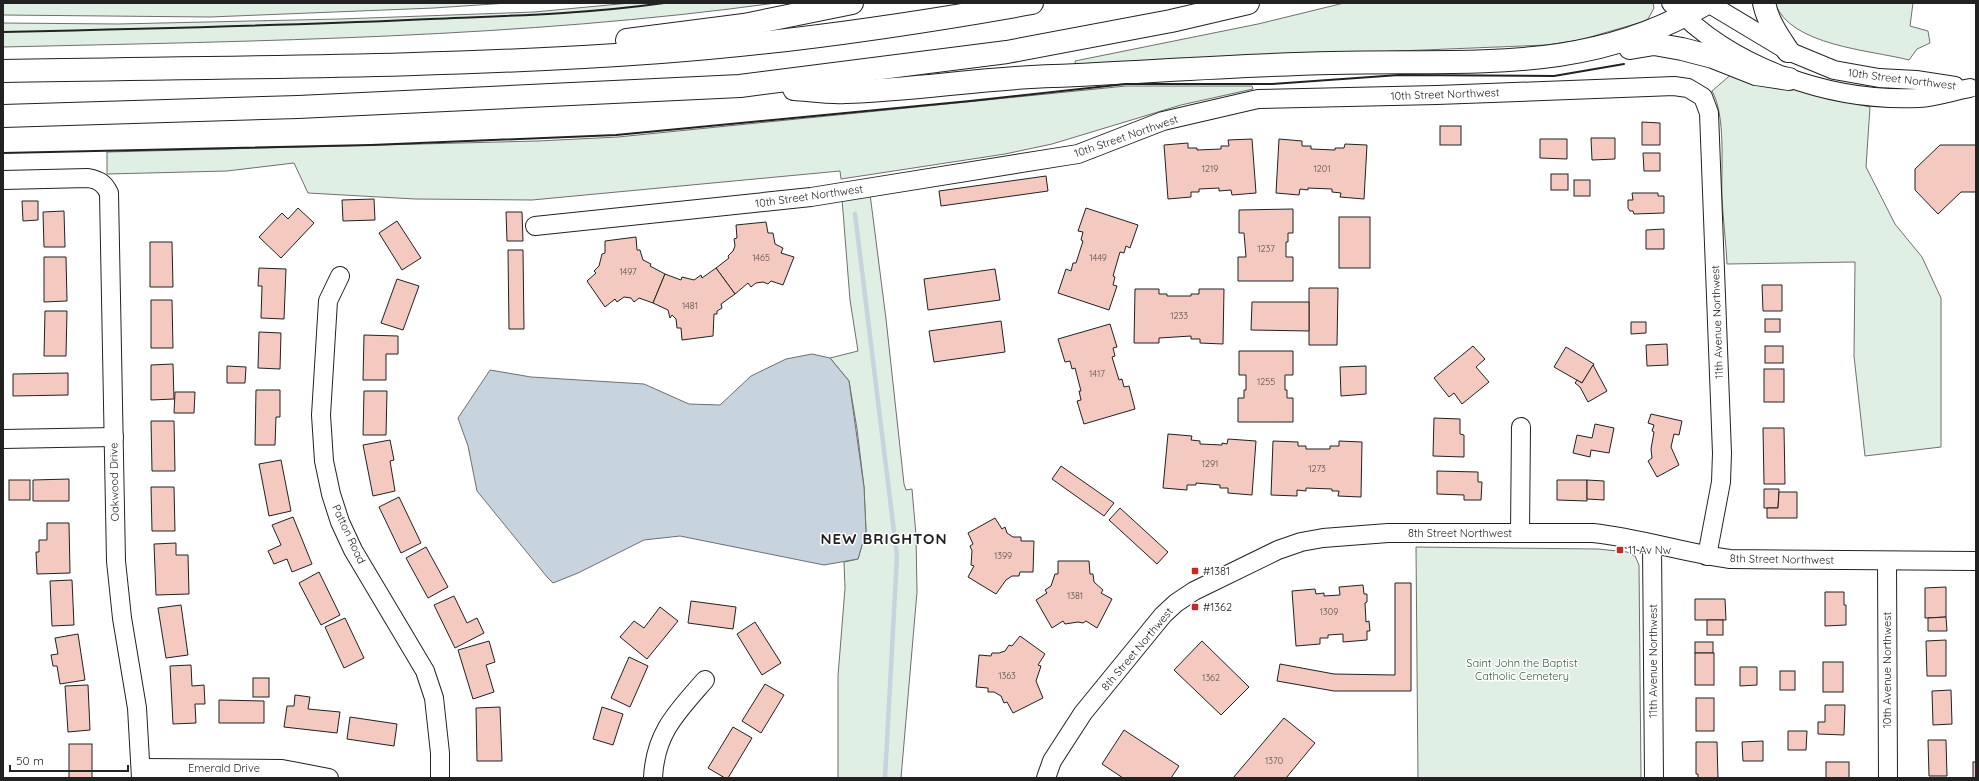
<svg xmlns="http://www.w3.org/2000/svg" width="1979" height="781" font-family="Quicksand,sans-serif">
	<rect width="100%" height="100%" fill="#fff"/>
	<!-- green -->
	<g fill="#e0efe3" stroke="#6f6f6f">
		<path d="M3 3H508L434 8 210 17 3 15Z"/>
		<path d="M630 3H776C520 38 261 41 3 47V23L118 24 340 19 534 12Z"/>
		<path d="M1344 3H1653L1654 8 1648 19 1642 22 1580 40 1547 45 1299 55 1076 68 1075 61 1258 24Z"/>
		<path d="M1775 3H1913L1910 26 1928 31 1930 43 1917 49 1909 60C1871 50 1790 46 1775 3Z"/>
		<path d="M1735 71 1803 92 1870 107 1866 167 1895 224 1922 257 1941 298V447L1865 456 1854 356 1855 262 1727 264C1726 242 1723 219 1722 197 1721 167 1726 115 1712 91Z"/>
		<path d="M1126 86H1252L1253 89 1181 105 1052 144 1005 154 841 179 840 171 532 200 415 199 308 193 294 163 227 171 107 174V152L538 141 618 137Z"/>
		<path d="M870 194 886 319 904 484 906 490 912 489 916 535 917 592 901 778H838V676L845 588 844 562 858 559 866 531 864 487 857 429 849 381 830 358 858 351 850 300 842 199Z"/>
		<path d="M1416 547 1598 549 1627 552 1635 556 1639 565 1641 778H1418Z"/>
	</g>
	<!-- water -->
	<path fill="#c7d3dd" stroke="#6f6f6f" d="M812 354 830 358 849 381 864 487 866 531 858 559 824 565 680 536 644 540 578 573 553 583 547 577 477 491 468 446 458 418 490 370 531 377 644 384 689 404 720 405 751 376 786 359Z"/>
	<g fill="none" stroke-linecap="round" stroke-linejoin="round">
		<!-- stream -->
		<path stroke="#c7d3dd" stroke-width="4.5" d="M855 214 897 556 885 778"/>
	</g>
	<!-- building -->
	<g fill="#f3c9c0" stroke="#222">
		<path d="M1642 122 1660 123V145H1642Z"/>
		<rect x="1440" y="126" width="21" height="19"/>
		<path d="M1591 138H1615V159L1592 160Z"/>
		<path d="M1252 139 1256 193 1232 195 1231 190 1219 191V188L1199 189V192H1191V197L1168 199 1164 145 1188 143V148H1197V150L1221 149V146H1229L1228 140Z"/>
		<path d="M1279 139 1302 141V146H1311V149L1335 150V148H1344L1345 144 1367 145 1364 199 1340 197 1341 193 1332 192V189L1308 188V190L1300 189 1299 195 1276 193Z"/>
		<path d="M1540 139H1567V159L1540 158Z"/>
		<path d="M1940 145H1976V192H1961L1938 214 1915 190V169Z"/>
		<path d="M1643 153H1660V171H1644Z"/>
		<rect x="1551" y="174" width="17" height="16"/>
		<path d="M1046 176 1048 191 941 206 939 191Z"/>
		<rect x="1574" y="180" width="16" height="16"/>
		<path d="M1632 193H1658V196H1664V213L1634 214 1633 211H1630L1628 208V200H1633Z"/>
		<path d="M374 199 375 220 343 221 342 200Z"/>
		<path d="M22 201H38V220L23 221Z"/>
		<path d="M298 208 314 223 281 258 259 237 282 213 288 219Z"/>
		<path d="M1086 208 1138 225 1130 248 1126 246 1124 253 1120 252 1113 276 1115 277 1113 285 1117 286 1109 310 1058 293 1066 269 1071 271 1073 263H1076L1083 241 1081 240 1083 232 1078 231Z"/>
		<path d="M1293 209V233H1288V242H1286V257H1293V281H1238V257H1246L1244 233H1239V210Z"/>
		<path d="M64 211 65 247H44L43 212Z"/>
		<path d="M506 212H522L523 241H507Z"/>
		<rect x="1339" y="217" width="31" height="51"/>
		<path d="M397 221 421 258 402 270 379 233Z"/>
		<path d="M766 222 768 233H773L775 244 783 248 781 253 794 257 783 285 771 281 768 284 763 282 756 283 751 287 748 283 735 294 716 268 729 258 728 256 733 251 735 246 734 239 737 238 736 225Z"/>
		<path d="M1664 229V249H1646V230Z"/>
		<path d="M636 237 637 250H640L643 260 651 264 650 266 665 274 653 303 639 298 634 302 631 298 624 297 617 302 615 299 605 307 587 281 596 273 594 271 599 266 602 254 605 253V241Z"/>
		<path d="M150 242H172L173 287H150Z"/>
		<path d="M508 250H523L524 329H509Z"/>
		<path d="M44 257H66L67 301 44 302Z"/>
		<path d="M259 268 286 269 284 319 261 318 262 286H258Z"/>
		<path d="M716 268 735 294 721 304 722 308 717 311V314H714L713 336 682 340 681 328H677L676 319 672 315 670 318 668 310 653 303 665 274 681 280 682 277 694 280 701 275 702 278Z"/>
		<path d="M995 269 1000 300 928 310 924 279Z"/>
		<path d="M397 279 419 286 403 330 381 323Z"/>
		<path d="M1762 285H1782V311H1763Z"/>
		<path d="M1309 288H1338L1337 345H1309Z"/>
		<path d="M1135 289H1159V294H1167V296H1191V294H1199V289H1224L1223 344 1200 343V339H1191V336L1159 338V343H1134Z"/>
		<path d="M151 300H172L173 348H151Z"/>
		<path d="M1252 302H1309V331L1251 330Z"/>
		<path d="M45 311H67L66 356H44Z"/>
		<rect x="1765" y="319" width="15" height="13"/>
		<path d="M1001 321 1005 352 934 362 929 331Z"/>
		<path d="M1631 322H1646V333L1631 334Z"/>
		<path d="M1110 324 1117 347 1113 348 1115 356 1112 357 1119 380 1122 379 1124 387 1129 386 1135 409 1084 424 1077 401 1081 400 1079 391H1081L1075 368 1072 369 1070 361 1065 362 1058 339Z"/>
		<path d="M259 332 281 333 280 369 258 368Z"/>
		<path d="M364 335 398 336V354H386V380H363Z"/>
		<path d="M1667 344 1668 365 1647 366 1646 345Z"/>
		<path d="M1473 346 1485 359 1476 367 1489 382 1462 404 1454 393 1449 397 1434 378Z"/>
		<rect x="1765" y="346" width="18" height="17"/>
		<path d="M1566 347 1594 364 1582 383 1554 367Z"/>
		<path d="M1239 351H1293V375H1285V390H1287V398H1293V422H1238V398H1244V390H1246V375H1239Z"/>
		<path d="M173 364 174 399 151 400V365Z"/>
		<path d="M1593 365 1607 391 1588 402 1580 387 1575 383 1577 380 1582 383Z"/>
		<path d="M227 366 246 367 245 383H227Z"/>
		<path d="M1366 366V394L1341 396 1340 367Z"/>
		<rect x="1764" y="369" width="20" height="33"/>
		<path d="M68 373V395L13 396V374Z"/>
		<path d="M256 390H280V417H276L275 445H255Z"/>
		<path d="M364 391H387L386 435H363Z"/>
		<path d="M175 392H195L194 413H174Z"/>
		<path d="M1651 414 1682 421 1679 435 1674 434 1671 447 1679 465 1657 477 1648 461 1652 458 1651 449 1654 432 1652 431 1654 425 1648 423Z"/>
		<path d="M1434 418 1460 419V434L1464 435V457L1433 456Z"/>
		<path d="M151 421H174L175 471H152Z"/>
		<path d="M1595 424 1614 428 1609 453 1591 450 1590 457 1573 453 1577 435 1592 438Z"/>
		<path d="M1763 428H1784L1785 484H1764Z"/>
		<path d="M1168 434 1192 436 1191 440 1200 441V444L1222 445V443L1227 444 1228 439 1256 441 1252 495 1228 493V488H1220V485L1196 483V485H1187V490L1163 488Z"/>
		<path d="M390 440 394 460 390 461 395 491 373 496 363 445Z"/>
		<path d="M1273 441 1298 442V446H1306V449H1330V446H1339V441L1362 442 1361 497 1338 496 1339 491H1332V489L1306 488V491L1297 490V496L1271 495Z"/>
		<path d="M281 460 291 511 269 516 259 464Z"/>
		<path d="M1061 466 1114 503 1104 516 1052 479Z"/>
		<path d="M1437 471 1478 472V482H1482L1481 500H1464V495L1437 494Z"/>
		<path d="M69 479V501H33V480Z"/>
		<rect x="9" y="480" width="21" height="20"/>
		<path d="M1557 480H1587V501L1557 500Z"/>
		<path d="M1587 480 1604 481V500L1587 499Z"/>
		<path d="M151 487H174L175 531H152Z"/>
		<path d="M1764 489H1779L1778 508H1764Z"/>
		<path d="M1779 492H1797V518H1767V508H1778Z"/>
		<path d="M399 497 421 543 401 553 379 507Z"/>
		<path d="M1120 508 1168 552 1157 564 1109 520Z"/>
		<path d="M293 517 312 564 292 572 287 559 274 564 268 551 281 545 272 525Z"/>
		<path d="M995 518 1002 529 1005 527 1007 533 1013 537H1021V541H1034L1033 572H1020L1019 576H1012L1006 580 996 594 968 577 974 566 971 565 972 551 970 546 973 544 968 533Z"/>
		<path d="M47 523H69L70 573 37 574 36 552H39V540H47Z"/>
		<path d="M176 543V555H188L189 594 156 595 154 544Z"/>
		<path d="M426 547 448 587 428 598 406 558Z"/>
		<path d="M1058 561H1089L1090 574H1093L1094 582 1103 590 1101 593 1112 599 1097 628 1086 621 1083 623 1078 622 1065 624 1063 621 1052 628 1036 600 1047 593 1045 590 1051 586 1055 574H1058Z"/>
		<path d="M319 572 340 615 321 625 299 583Z"/>
		<path d="M72 580 74 625 52 626 50 581Z"/>
		<path d="M1395 583H1411V691H1334L1277 681 1280 664 1334 674 1395 675Z"/>
		<path d="M1363 585 1364 594H1367V602L1365 603 1366 622 1369 621 1370 631H1367V640L1343 642V634L1328 635V638H1320V644L1296 646 1292 591 1315 589 1316 594 1324 593V596L1340 595 1339 587Z"/>
		<path d="M1946 587V617L1925 618V588Z"/>
		<path d="M1825 592H1844V605H1846V625L1825 626Z"/>
		<path d="M454 596 467 623 477 618 484 633 455 648 434 605Z"/>
		<path d="M1695 599H1725L1726 620H1695Z"/>
		<path d="M691 601 736 607 733 629 688 623Z"/>
		<path d="M181 605 188 655 166 658 158 608Z"/>
		<path d="M660 607 678 621 647 659 620 637 634 621 644 628Z"/>
		<path d="M1946 617 1947 631H1928V618Z"/>
		<path d="M345 618 364 658 344 668 325 627Z"/>
		<rect x="1707" y="620" width="16" height="15"/>
		<path d="M755 622 781 663 762 675 737 634Z"/>
		<path d="M78 634 85 680 60 684 57 666H53L51 655 58 654 55 638Z"/>
		<path d="M1020 636 1045 654 1038 665 1041 666 1036 681 1043 698 1013 713 1007 702 1004 703 1001 696 994 692H988V688L976 687 979 655 991 656 992 653H999L1005 651 1009 645 1012 646Z"/>
		<path d="M1946 640V676H1927L1926 641Z"/>
		<path d="M489 641 495 662 486 665 494 692 473 699 458 650Z"/>
		<path d="M1202 641 1249 687 1221 715 1174 670Z"/>
		<rect x="1695" y="642" width="18" height="11"/>
		<rect x="1695" y="653" width="19" height="32"/>
		<path d="M629 657 648 666 630 707 611 698Z"/>
		<rect x="1823" y="662" width="20" height="30"/>
		<path d="M191 665 192 686 204 685 205 704H195L196 723 173 724 170 666Z"/>
		<path d="M1740 667H1757V685L1740 686Z"/>
		<rect x="1780" y="671" width="15" height="19"/>
		<rect x="253" y="678" width="16" height="19"/>
		<path d="M765 684 784 695 761 733 742 721Z"/>
		<path d="M88 685 90 730 68 732 65 686Z"/>
		<path d="M1951 690 1952 724 1933 725 1932 691Z"/>
		<path d="M295 695 310 697 308 709 340 712 337 733 284 727 287 706H294Z"/>
		<rect x="1696" y="698" width="18" height="33"/>
		<path d="M219 700 264 701V723H219Z"/>
		<path d="M1825 705H1845L1844 735 1818 734V722H1825Z"/>
		<path d="M500 707 502 761H477L476 708Z"/>
		<path d="M602 707 623 714 613 745 593 739Z"/>
		<path d="M350 717 397 724 394 746 347 739Z"/>
		<path d="M1284 718 1315 743 1286 778H1233Z"/>
		<path d="M733 727 752 738 728 778H725L708 768Z"/>
		<path d="M1124 730 1179 766 1171 778H1123L1102 764Z"/>
		<path d="M1788 731H1807L1806 750H1788Z"/>
		<path d="M1928 740H1946L1947 776H1929Z"/>
		<path d="M1763 741V761H1743L1742 742Z"/>
		<path d="M1696 742H1717L1718 778H1698V774H1696Z"/>
		<rect x="69" y="744" width="23" height="34"/>
		<rect x="1826" y="762" width="23" height="16"/>
		<rect x="1973" y="762" width="3" height="16"/>
	</g>
	<g fill="none" stroke-linecap="round" stroke-linejoin="round">
		<!-- minor casing -->
		<g stroke="#222" stroke-width="20">
			<g id="minor">
				<path d="M1671 3C1731 68 1831 102 1919 98 1936 97 1953 91 1970 88"/>
				<path d="M1708 3 1788 51 1834 70 1879 78 1916 80 1955 86"/>
				<path d="M3 180 88 178C99 180 104 183 109 193L116 561 122 618 137 708 141 778"/>
				<path d="M535 226 811 197 1078 154 1163 121 1258 99 1437 95 1674 86 1688 88 1703 97 1709 113 1722 453 1721 482 1707 556"/>
				<path d="M340 276 328 301 321 415 324 461 331 494 340 522 353 550 425 671 434 698 440 753V778"/>
				<path d="M3 439 114 437"/>
				<path d="M1520 533 1521 427"/>
				<path d="M1652 544 1654 778"/>
				<path d="M1887 561 1888 778"/>
				<path d="M141 768 282 769 329 778"/>
				<path d="M653 778C655 733 677 712 705 680"/>
				<path d="M1046 778 1052 761 1083 713 1163 615 1176 603 1194 591 1278 550 1301 542 1323 538 1388 533H1593C1640 538 1684 553 1730 559L1976 561"/>
			</g>
		</g>
		<!-- highway casing -->
		<g stroke="#222" stroke-width="24">
			<g id="highway">
				<path d="M1764 3C1768 22 1778 36 1788 51"/>
				<path d="M627 40 744 25 852 3"/>
				<path d="M1630 48 1654 44 1682 49 1713 57 1756 74 1789 79"/>
				<path d="M3 71C222 67 443 68 661 52 786 43 909 25 1032 3"/>
				<path d="M794 89C810 90 828 93 845 92 914 90 984 78 1053 76 1146 72 1239 65 1332 63 1466 59 1586 76 1707 3"/>
				<path d="M3 116 298 107 740 86 1007 52 1171 21 1248 3"/>
			</g>
		</g>
		<!-- minor -->
		<use href="#minor" stroke="#fff" stroke-width="18"/>
		<!-- highway -->
		<use href="#highway" stroke="#fff" stroke-width="22"/>
		<!-- wall -->
		<g stroke="#222" stroke-width="2">
			<path d="M3 32C138 29 273 26 408 20 494 16 579 15 664 3"/>
			<path d="M3 153 371 145 616 135 970 101 1126 84H1272L1399 75 1554 76 1624 64"/>
		</g>
	</g>
	<!-- markers -->
	<g fill="#c62828" stroke="#fff" stroke-width="1.5">
		<rect x="1616" y="546" width="8" height="8" rx="2"/>
		<rect x="1191" y="567" width="8" height="8" rx="2"/>
		<rect x="1191" y="603" width="8" height="8" rx="2"/>
	</g>
	<g text-anchor="middle" stroke-width="3" stroke-linejoin="round" paint-order="stroke">
		<!-- number labels -->
		<g font-size="9" fill="#564c4a">
			<text x="1210" y="172">1219</text>
			<text x="1322" y="172">1201</text>
			<text x="1266" y="252">1237</text>
			<text x="761" y="261">1465</text>
			<text x="1098" y="261">1449</text>
			<text x="628" y="275">1497</text>
			<text x="690" y="309">1481</text>
			<text x="1179" y="319">1233</text>
			<text x="1097" y="377">1417</text>
			<text x="1266" y="385">1255</text>
			<text x="1210" y="467">1291</text>
			<text x="1317" y="472">1273</text>
			<text x="1003" y="559">1399</text>
			<text x="1075" y="599">1381</text>
			<text x="1329" y="615">1309</text>
			<text x="1007" y="679">1363</text>
			<text x="1211" y="681">1362</text>
			<text x="1274" y="764">1370</text>
		</g>
		<!-- street labels -->
		<g font-size="11" fill="#222" stroke="#fff">
			<text transform="translate(1902 79) rotate(7)" y="4">10th Street Northwest</text>
			<text transform="translate(1445 94) rotate(-2)" y="4">10th Street Northwest</text>
			<text transform="translate(1126 136) rotate(-19)" y="4">10th Street Northwest</text>
			<text transform="translate(809 196) rotate(-8)" y="4">10th Street Northwest</text>
			<text transform="translate(1717 322) rotate(-92)" y="4">11th Avenue Northwest</text>
			<text transform="translate(114 482) rotate(-91)" y="4">Oakwood Drive</text>
			<text x="1460" y="537">8th Street Northwest</text>
			<text transform="translate(349 534) rotate(65)" y="4">Patton Road</text>
			<text transform="translate(1782 559) rotate(1)" y="4">8th Street Northwest</text>
			<text transform="translate(1137 649) rotate(-50)" y="4">8th Street Northwest</text>
			<text transform="translate(1653 661) rotate(-90)" y="4">11th Avenue Northwest</text>
			<text transform="translate(1887 670) rotate(-90)" y="4">10th Avenue Northwest</text>
			<text x="224" y="772">Emerald Drive</text>
		</g>
		<!-- poi labels -->
		<g font-size="11" fill="#222" stroke="#fff" text-anchor="start">
			<text x="1628" y="554">11 Av Nw</text>
			<text x="1203" y="575">#1381</text>
			<text x="1203" y="611">#1362</text>
		</g>
		<!-- park labels -->
		<g font-size="11" fill="#2f5e38" stroke="#fff">
			<text x="1522" y="667">Saint John the Baptist<tspan x="1522" dy="13">Catholic Cemetery</tspan></text>
		</g>
		<!-- district labels -->
		<g font-size="15" font-weight="bold" letter-spacing="1" fill="#222" stroke="#fff">
			<text x="884" y="544">NEW BRIGHTON</text>
		</g>
	</g>
	<!-- border -->
	<rect width="1979" height="781" fill="none" stroke="#222222" stroke-width="8"/>
	<!-- scale -->
	<path d="M10 765v6h118v-6" fill="none" stroke="#222222" stroke-width="2"/>
	<text x="16" y="765" font-size="12" fill="#222222" stroke="#ffffff" stroke-width="3" paint-order="stroke">50 m</text>
</svg>
